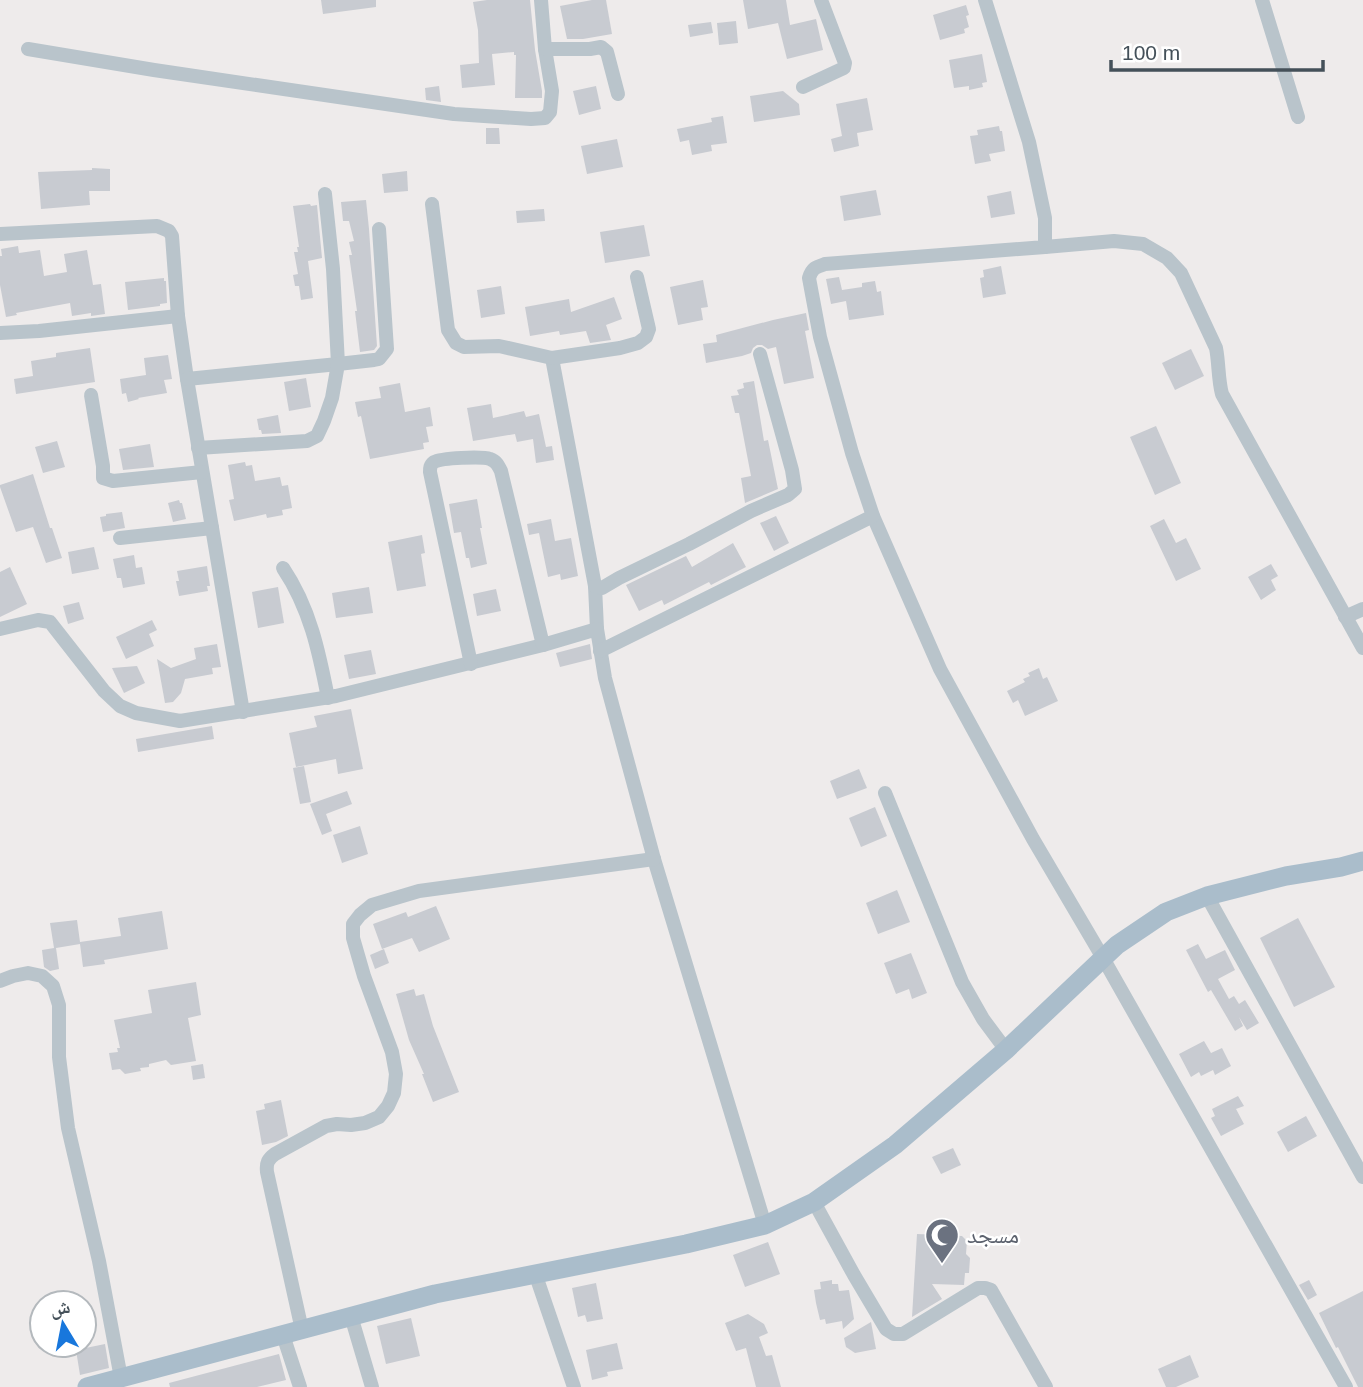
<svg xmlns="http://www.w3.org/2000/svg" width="1363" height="1387" font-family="Arial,'Noto Naskh Arabic',sans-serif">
	<rect width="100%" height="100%" fill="#eeebeb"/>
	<!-- building -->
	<g fill="#c8cbd1">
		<path d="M321 0H376V7L323 14Z"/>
		<path d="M487 0H530L535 50 542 91V98H515L516 55H514V52L492 54 495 85 462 88 460 65 479 63 478 30 473 2Z"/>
		<path d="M592 0H606L612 34 583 39H567L560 6Z"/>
		<path d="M743 0H786L790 25 816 19 823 50 787 59 778 23 748 29Z"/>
		<path d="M966 5 969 15 966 16 969 27 964 29 965 33 940 40 933 15Z"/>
		<path d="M736 21 738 43 719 45 717 23Z"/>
		<path d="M711 22 713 33 690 37 688 25Z"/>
		<path d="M982 54 987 82 982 83 983 87 969 90V86L954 88 949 60Z"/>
		<path d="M439 86 441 102 426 100 425 88Z"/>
		<path d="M596 86 601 109 579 115 573 91Z"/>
		<path d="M783 91 799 104 800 115 754 122 750 96Z"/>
		<path d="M867 98 873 130 857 133 859 146 834 152 831 139 842 136 836 104Z"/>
		<path d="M723 116 727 143 711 145 712 151 692 155 689 140 680 142 677 129 712 122 711 118Z"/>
		<path d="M999 126 1000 131H1002L1005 151 989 154 991 161 975 164 970 136 978 135 977 130Z"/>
		<path d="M486 128H499L500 144H486Z"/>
		<path d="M617 139 623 167 587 174 581 146Z"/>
		<path d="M92 168 110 169V191H89L90 205 41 209 38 172 92 170Z"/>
		<path d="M407 171 408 191 384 193 382 174Z"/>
		<path d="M876 190 881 215 844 221 840 196Z"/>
		<path d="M1011 191 1015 214 991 218 987 196Z"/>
		<path d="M366 200 369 229 377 346 374 350 360 352 355 311H357L349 255H352L349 242 354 241 349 221H343L341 202Z"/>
		<path d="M310 204 311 206 317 205 322 258 308 261 313 298 301 300 299 286H295L293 275 298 274 294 252H298L297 247H299L293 206Z"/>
		<path d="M544 209 545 221 517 223 516 211Z"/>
		<path d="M644 225 650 256 605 263 600 232Z"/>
		<path d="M18 246 19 253 40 250 44 276 67 272 64 254 87 250 93 285 101 284 105 314 91 316V313L72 316 70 303 16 313 17 315 6 317 0 285V256H2L1 249Z"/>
		<path d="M1001 266 1006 294 983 298 980 278 984 277 983 270Z"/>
		<path d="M839 277 842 290 862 287V283L875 281 877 292 881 291 884 315 849 320 846 301 831 304 826 279Z"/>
		<path d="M164 278V281H166L167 303 160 304V306L128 310 125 282Z"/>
		<path d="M703 280 708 307 701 308 703 320 678 325 670 287Z"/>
		<path d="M501 286 505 314 481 318 477 290Z"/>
		<path d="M614 297 622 319 606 325 611 340 590 343 586 331 560 335 559 331 530 336 525 307 569 299 571 312Z"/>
		<path d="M806 313 809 330 805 331 814 378 784 384 776 347 768 349 762 345H757L753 348 751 353 742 356 706 363 703 344 717 342 716 335 773 320Z"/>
		<path d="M90 348 95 382 16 394 14 379 33 376 31 361 56 357V353Z"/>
		<path d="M1191 349 1204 376 1175 390 1162 363Z"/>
		<path d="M168 355 172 379 164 380 167 393 138 398 139 399 128 402 126 393 122 394 120 379 146 375 144 358Z"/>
		<path d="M306 378 311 407 289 411 284 382Z"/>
		<path d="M754 381 764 441 768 440 778 489 745 503 741 478 751 476 739 413H735L731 396 739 395 737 390 744 388 743 383Z"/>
		<path d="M400 383 405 412 430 407 433 426 426 427 429 442 423 443 424 449 370 459 361 416 358 417 355 402 381 398 379 387Z"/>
		<path d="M491 404 493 418 524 411 526 417 539 414 546 447 552 446 554 460 536 463 533 439 517 442 515 434 473 441 467 408Z"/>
		<path d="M278 415 281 433 262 434 261 430H259L257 419Z"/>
		<path d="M1156 426 1181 483 1155 495 1130 437Z"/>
		<path d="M57 441 65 467 43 473 35 447Z"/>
		<path d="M150 444 154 467 123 470 119 449Z"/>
		<path d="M245 462 246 466 252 465 255 481 280 477 282 486 288 485 292 508 282 510 283 515 267 518 266 514 234 521 229 500 234 499 228 465Z"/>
		<path d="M33 474 50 528H52L62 558 46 563 33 527 16 532 0 487V485Z"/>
		<path d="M477 499 482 528H480L487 564 471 568 469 558H466L461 532 454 533 449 504Z"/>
		<path d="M179 500 180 503H182L186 519 173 522 168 503Z"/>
		<path d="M122 512 125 528 103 532 100 517 106 516V514Z"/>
		<path d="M776 516 789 543 774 551 760 523Z"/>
		<path d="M551 519 555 541 571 538 578 576 561 580 560 574 548 577 539 533 529 535 527 524Z"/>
		<path d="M1164 519 1176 543 1186 538 1201 569 1176 581 1150 526Z"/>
		<path d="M422 535 425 553 421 554 426 586 397 591 388 542Z"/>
		<path d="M733 543 746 567 711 585 709 582 664 605 662 600 639 611 626 585 686 556 692 567Z"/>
		<path d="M94 547 99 569 72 574 68 552Z"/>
		<path d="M134 555 136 568 142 567 145 584 123 588 121 578H117L113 559Z"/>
		<path d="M1271 564 1278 576 1271 580 1276 590 1261 600 1248 577Z"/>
		<path d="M207 566 210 586H207L208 591 179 596 176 581H179L177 571Z"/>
		<path d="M10 567 27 604 0 617V572Z"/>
		<path d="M278 587 284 623 258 628 252 592Z"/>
		<path d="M369 587 373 613 336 618 332 593Z"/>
		<path d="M496 589 501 611 477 616 473 594Z"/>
		<path d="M79 602 84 619 68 624 63 606Z"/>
		<path d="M152 620 157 630 149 634 154 646 126 659 116 637Z"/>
		<path d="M217 644 221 667 212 668 213 674 185 679 181 693 173 702 165 703 157 659 171 668 196 659 194 648Z"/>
		<path d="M590 644 592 659 560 667 556 653Z"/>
		<path d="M371 650 376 674 349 679 344 655Z"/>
		<path d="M137 666 145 683 124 693 112 668Z"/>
		<path d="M1039 668 1043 679 1047 677 1058 701 1025 716 1018 700 1013 703 1007 691 1025 682 1023 679 1030 676 1028 673Z"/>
		<path d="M351 709 363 769 338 774 336 759 296 767 289 733 317 727 314 716Z"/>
		<path d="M212 726 214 739 138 752 136 739Z"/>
		<path d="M304 766 311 802 300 804 293 768Z"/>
		<path d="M859 769 867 788 837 799 830 781Z"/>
		<path d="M347 791 352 804 326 814 332 831 322 835 310 804Z"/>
		<path d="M875 807 887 836 861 847 849 818Z"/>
		<path d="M360 826 368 854 342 863 333 835Z"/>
		<path d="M897 890 910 922 878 934 866 903Z"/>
		<path d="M436 906 450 939 419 952 412 938 382 949 373 924 406 912 408 917Z"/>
		<path d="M162 911 168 949 104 960 105 964 83 967 80 944 56 948 59 969 50 971 44 967 42 950 54 948 50 923 77 920 80 942 121 936 118 918Z"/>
		<path d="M1298 918 1335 987 1294 1007 1260 938Z"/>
		<path d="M1198 944 1206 959 1225 950 1235 970 1218 979 1229 999 1234 996 1239 1004 1245 1000 1259 1023 1247 1030 1239 1017 1243 1026 1235 1031 1211 990 1208 992 1186 950Z"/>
		<path d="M384 949 389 963 375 969 370 955Z"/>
		<path d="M911 953 927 993 912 999 909 989 896 994 884 963Z"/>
		<path d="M196 982 201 1015 188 1018 196 1061 171 1065 166 1060 149 1064V1067L140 1068 141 1071 125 1074 120 1069 112 1070 109 1053 118 1052 117 1048H120L114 1020 152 1013 148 990Z"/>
		<path d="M414 989 416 996 424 994 433 1026 459 1092 433 1102 422 1074H424L409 1040 396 994Z"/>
		<path d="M1204 1041 1211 1053 1222 1048 1231 1066 1215 1075 1213 1070 1201 1076 1199 1072 1191 1077 1179 1054Z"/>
		<path d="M203 1064 205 1078 193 1080 191 1066Z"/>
		<path d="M1238 1096 1244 1106 1236 1109 1244 1124 1221 1136 1211 1118 1215 1116 1212 1109Z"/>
		<path d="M281 1100 288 1136 276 1142 262 1145 256 1111 265 1109 264 1104Z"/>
		<path d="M1306 1116 1317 1136 1288 1152 1277 1132Z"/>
		<path d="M953 1148 961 1165 941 1174 932 1157Z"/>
		<path d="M917 1234 962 1236 967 1241 966 1254 970 1258 969 1273H965L964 1285 932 1284 942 1299 912 1317Z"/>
		<path d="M768 1242 780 1274 745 1287 733 1255Z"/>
		<path d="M832 1280V1284H838L839 1291 849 1290 854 1319 843 1329 842 1321 826 1324 825 1319 820 1320 816 1303 814 1290 821 1289 820 1282Z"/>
		<path d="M1309 1280 1317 1295 1308 1300 1299 1285Z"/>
		<path d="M596 1283 603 1319 587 1322 585 1315 578 1317 572 1288Z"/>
		<path d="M1363 1291V1387H1358L1338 1347 1336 1348 1319 1313Z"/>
		<path d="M748 1314 764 1324 768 1333 759 1337 766 1356 772 1355 781 1387H756L746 1348 736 1351 725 1323Z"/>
		<path d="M411 1318 420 1356 386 1364 377 1326Z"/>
		<path d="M871 1322 876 1349 855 1353 846 1347 844 1338Z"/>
		<path d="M617 1343 623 1369 607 1372 608 1376 592 1380 586 1350Z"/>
		<path d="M105 1344 109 1368 80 1375 76 1350Z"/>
		<path d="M279 1354 286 1380 257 1387H170L169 1383Z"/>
		<path d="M1190 1355 1199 1377 1176 1387H1166L1158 1369Z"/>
	</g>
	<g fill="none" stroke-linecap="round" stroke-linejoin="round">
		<!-- minor -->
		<g stroke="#b9c4cb" stroke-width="14">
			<path d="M985 0 1029 142 1045 218V247L825 264C816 267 812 268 809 278L820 337 852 453 873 516 940 669 1033 839 1103 958 1346 1387"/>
			<path d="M1262 0 1298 117"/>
			<path d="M28 49 154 70 454 114 531 119 545 118 550 112 552 91 545 49 541 0"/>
			<path d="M545 49H590L601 47 607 52 618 94"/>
			<path d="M803 87 844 68 845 63 821 0"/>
			<path d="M432 204 448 330 456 343 464 347 499 346 552 358 595 586 597 629"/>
			<path d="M0 234 157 226 169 231 172 236 178 316 187 379 243 712"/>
			<path d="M1045 247 1114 241 1143 244 1167 258 1181 273 1216 348C1219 363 1218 379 1222 394L1363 648"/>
			<path d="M0 333 39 331 178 316"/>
			<path d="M552 358 620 348 638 343 646 337 649 329 637 277"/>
			<path d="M187 379 338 364 333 269 325 194"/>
			<path d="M91 395 103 466V478L113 481 202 472"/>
			<path d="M198 448 307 441 317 436 324 421 332 398 338 364 374 360 379 359 387 349 379 229"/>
			<path d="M120 538 212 528"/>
			<path d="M283 568C310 608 319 652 328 698"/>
			<path d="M595 586 602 588 619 578 689 544 751 511 788 495 795 489 792 470 760 354"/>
			<path d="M1345 617 1363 609"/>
			<path d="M0 629 38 620 50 622 104 691 120 706 136 713 180 721 336 696 543 645 597 629 605 678 654 859 765 1225"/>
			<path d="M600 651 873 516"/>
			<path d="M471 664 430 472C430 468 430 465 434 462 441 458 482 456 490 459 496 461 498 465 501 471L543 645"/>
			<path d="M885 793 962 982 983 1019 1006 1050"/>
			<path d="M1207 896 1363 1177"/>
			<path d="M0 981 13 976 28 973 42 976 53 986 59 1005V1057L68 1128 99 1261 121 1378"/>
			<path d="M814 1202 854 1275 886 1329 894 1334H903L978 1288H985L991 1290 1046 1387"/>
			<path d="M535 1273 574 1387"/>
			<path d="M351 1316 372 1387"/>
			<path d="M302 1330 267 1172C266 1163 268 1159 275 1154L326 1126 337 1124 351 1125 365 1123 379 1117 388 1106 394 1093 396 1074 392 1052 364 976 353 938V924L360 915 372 905 419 891 654 859"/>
			<path d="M283 1335 300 1387"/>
		</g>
		<!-- major -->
		<path stroke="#aabdcb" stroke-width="19" d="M87 1387 435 1294 686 1244 765 1225 814 1202 895 1145 1006 1050 1117 945 1166 912 1207 896 1286 876 1341 867 1363 861"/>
	</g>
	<!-- icons -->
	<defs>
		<g id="mosque-pin" transform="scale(1.75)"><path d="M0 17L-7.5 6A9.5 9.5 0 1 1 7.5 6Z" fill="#6b7280" stroke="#fff"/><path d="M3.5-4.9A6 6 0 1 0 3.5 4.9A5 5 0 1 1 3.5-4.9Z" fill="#fff"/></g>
	</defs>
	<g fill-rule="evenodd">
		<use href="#mosque-pin" x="942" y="1235"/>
	</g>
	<g text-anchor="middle" stroke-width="5" stroke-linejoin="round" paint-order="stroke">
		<!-- worship labels -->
		<g font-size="23" fill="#5b616d" stroke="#fff" text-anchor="start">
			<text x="967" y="1243">مسجد</text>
		</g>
	</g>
	<!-- north arrow -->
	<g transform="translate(63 1324) rotate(350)"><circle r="33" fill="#ffffff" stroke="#b4b9bd" stroke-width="2"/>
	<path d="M0-5L12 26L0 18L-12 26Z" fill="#1877dc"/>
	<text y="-10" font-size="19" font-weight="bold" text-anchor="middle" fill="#445059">ش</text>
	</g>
	<!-- scale -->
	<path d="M1111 60v10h212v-10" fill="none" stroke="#445059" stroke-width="3.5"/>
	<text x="1122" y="60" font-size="21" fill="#445059" stroke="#ffffff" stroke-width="5" paint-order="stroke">100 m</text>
</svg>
